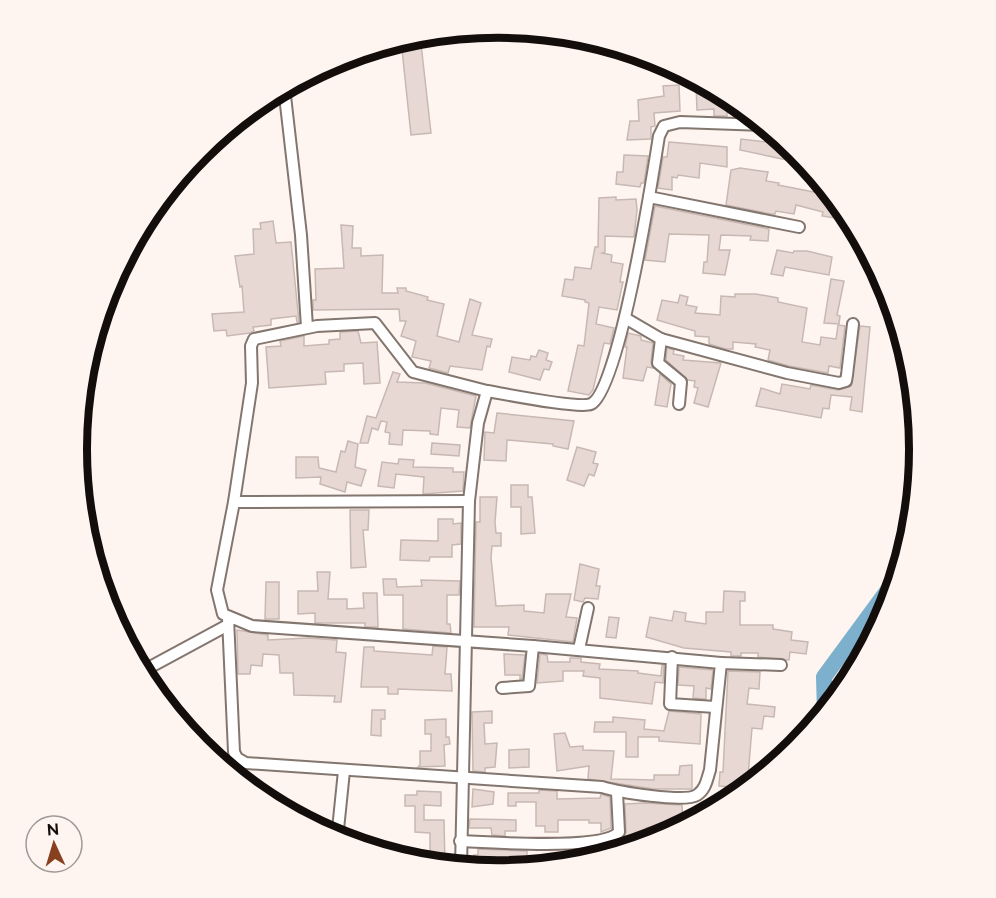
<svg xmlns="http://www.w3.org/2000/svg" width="996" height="898" font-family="Raleway,sans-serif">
	<rect width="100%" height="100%" fill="#fef5f0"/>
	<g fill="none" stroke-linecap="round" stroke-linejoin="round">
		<!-- river -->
		<path stroke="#7cb0cc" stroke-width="16" d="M825 713 824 677 899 575"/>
	</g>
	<!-- building -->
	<g fill="#e8d8d3" stroke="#c8b8b3" stroke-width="1.5">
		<path d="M420 35 431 133 411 135 401 40Z"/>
		<path d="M696 84H705L739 103H727V116H714V109L697 110Z"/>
		<path d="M679 85 680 111 654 113 655 126 651 127V139L627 140 630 121H639L638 100 664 96 663 86Z"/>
		<path d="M768 135 780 137 794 149 792 161 740 150 741 139 766 142Z"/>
		<path d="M669 142 727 147V167L700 163 699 178 678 175 677 178 672 177V190L658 188 663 157H667Z"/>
		<path d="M624 155 648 156 644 183H641L640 187 616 184 617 172H623Z"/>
		<path d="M740 168 768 172 766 181 779 183 778 185 834 196 843 208 841 219 822 216 823 212 796 205 794 214 776 211 775 214H771L726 205 731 170Z"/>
		<path d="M616 197V200L636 199 637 210 634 237 605 236V252L602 253 612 255 611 262 623 264 620 282H623L617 310 599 307 596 324 614 328 610 344 604 343 593 390 589 395 568 391 578 345 584 346 589 303 585 302V300L562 296 565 279 573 280 575 267 591 269 595 247H598L599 198Z"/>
		<path d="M655 206 769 229 768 241 750 240 751 236 721 235 719 250H730L725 275 703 273 704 262H707L709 235 669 234 665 262 645 260Z"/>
		<path d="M273 221 276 243 291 242 299 322H297L296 316 271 319V325L253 327 254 331 250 333 227 336 226 330 214 331 212 314 244 312 242 286 240 287 235 256 254 254 253 229H261L260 223Z"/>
		<path d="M341 225 353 226 352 248H361V256L383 255 382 293H398L397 288H406V291L428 297 427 300 444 304 437 336 459 342 470 299 481 303 472 335 492 339 490 347 487 346 482 370 450 366 448 373 429 368 431 361 412 357 416 341 401 336 406 321H400L399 309 313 310V300H316L315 269 344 268Z"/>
		<path d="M777 250 793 253 794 251H807L832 257 829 275 785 267 783 276 771 274Z"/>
		<path d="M831 279 844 281 837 315 840 316 839 324 824 323Z"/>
		<path d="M735 294H756L778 298V302L807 308 802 342 820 345 821 337 836 339 838 325 845 326 840 368 829 366 828 373 789 366 768 360 770 350 755 347 756 344 733 342V349H726L709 344V337L695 336V331L657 320 662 300 678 303 680 295 688 297 686 305 697 307 695 313 720 315 721 296 735 297Z"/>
		<path d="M860 326 870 327 862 412 850 410 852 397 831 395 829 409 823 408 821 418 756 406 761 388 780 394 782 384 810 389 811 385 838 390 851 386Z"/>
		<path d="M358 331 361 343 377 342 380 383 364 384 363 363 344 364V371L325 372 326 384 269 388 266 347 281 346 280 341 304 336V346L329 344V340L340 339V332Z"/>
		<path d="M628 333 641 336V340L653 343 651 362 653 368 647 367 643 381 623 378 627 347H625Z"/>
		<path d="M667 348 674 350 673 354 684 356 683 360 721 363 708 407 694 403 698 388 694 387 695 381 688 380 666 360Z"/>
		<path d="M539 350 548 353 546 360 552 362 549 370 544 369 540 380 509 372 512 357 530 360 531 356 536 357Z"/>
		<path d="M393 372 400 374 397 382 425 383 476 396 470 428 457 427 459 410 441 408 438 435 430 434V431L403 430 402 445 389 444 390 433 385 432 387 422 381 421 378 430 372 428 368 443H360L367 416 376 418Z"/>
		<path d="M660 374 671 384 667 407 655 405Z"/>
		<path d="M497 413 574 421 568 449 553 446V444L507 440 506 461 484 460 485 432 494 433Z"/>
		<path d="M348 441 358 444 355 467 366 470 361 486 347 482 345 492 320 484 321 477 296 478V457H318L319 468 336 472 341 451 345 452Z"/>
		<path d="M432 443 460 445 459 456 431 454Z"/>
		<path d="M577 447 596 452 593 463 598 464 594 476 589 474 584 486 567 480Z"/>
		<path d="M399 459 414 460 413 467 453 468V472H464L463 491 423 494 424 477 396 474 394 488 378 486 382 462 398 464Z"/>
		<path d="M511 485H528V497H532L535 533 521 534V507H511Z"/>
		<path d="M480 497H497L495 522 496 533H501V546H492L491 558 496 606 524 605V611L544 613 546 594H571L566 617 577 618 573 642 508 635 509 627H474L476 522H480Z"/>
		<path d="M350 510H369L368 530H363L366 567 351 568Z"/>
		<path d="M438 519H453V524L461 523V544L452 545V557H430L429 561 400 560 401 540 438 541Z"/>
		<path d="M580 564 599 569 596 586H600L598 599 585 598 583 602 574 600Z"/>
		<path d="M317 572H330L328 599H347V609L364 608 363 593H377L378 627H365V623H315V613L298 614V591H318Z"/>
		<path d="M383 579H396L397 587 422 586 421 580 460 581 459 595H447V624H450L451 633 403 629V595H384Z"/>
		<path d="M266 582H279V619H265Z"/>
		<path d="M724 591 745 592V601H740V625H773V629L792 632 791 640 808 642 806 654 790 652 789 660 758 657V653H741V656H731V652L684 648 646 637 650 617 672 621 674 611 686 613 685 621 706 624V612H723Z"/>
		<path d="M609 617 619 618 616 638 606 637Z"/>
		<path d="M237 630 268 635V640L308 638 337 640 336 652 346 653 341 702H334L335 696 294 695 293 673H280L279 655 263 654 262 666 251 665 250 674H238Z"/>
		<path d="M433 646 447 647 445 674H451L452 691 398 689V694H388V687H361L364 647H374V651L432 655Z"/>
		<path d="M504 654 525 655 522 679H520V675H505Z"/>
		<path d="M540 654 547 655 548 662H570V658H581V662L600 664 599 669 638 671V673L661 676 662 665H664L663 683 655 682 652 704 600 698V678L583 676 584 671H563V681L537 683Z"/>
		<path d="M679 667 713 670 711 689 706 688V699L693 698 694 686 678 685Z"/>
		<path d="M728 671 760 672 759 689 749 688 747 704 775 707 774 717 764 716 762 729 752 728 747 788 719 786 720 772H723Z"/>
		<path d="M372 710H385V719H381V736L371 735Z"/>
		<path d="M492 711V723H484L485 744 497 743 495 767 485 768V772L473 771 472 712Z"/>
		<path d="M669 711 701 714 700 744 659 741V737H638V757H626V732H594L595 722H613V717L645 720 644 729 664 731Z"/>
		<path d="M446 719V737H449L450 744 444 745 445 766 418 767 420 765V751H431V734H425V720Z"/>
		<path d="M565 733 570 747 583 746V750L614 751 611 779 654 780V775H679L680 766 692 765V789H654L588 779 589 766 557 771 554 734Z"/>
		<path d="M529 749V767L509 768V750Z"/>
		<path d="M473 789 494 792 493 804 472 807Z"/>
		<path d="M539 790 557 791V799L600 798 601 794 610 797 611 828 601 832V823H589V820H558V832H545V826H536V802H516V806H508V793H539Z"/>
		<path d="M417 791 441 792V806L424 805V820H444L445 866 430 864V833L415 832V806H405V795H417Z"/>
		<path d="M644 803 682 805 683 826 669 834V827H649L646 828 647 843 619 844V851L591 860H573V851L610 845 623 838 626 832 625 804Z"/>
		<path d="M470 819 516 820V831H505V836L492 835 491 828H469Z"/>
		<path d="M478 849 527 851V859L566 857V864L513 869V861H489L488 870 475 869 474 855H478Z"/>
	</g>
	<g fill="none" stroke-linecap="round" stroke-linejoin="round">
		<!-- minor casing -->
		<g stroke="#83766f" stroke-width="14">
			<g id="minor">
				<path d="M284 87 301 235 307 327"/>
				<path d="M649 197 799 227"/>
				<path d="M625 318 661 339 787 373 839 383 846 381 847 375 853 324"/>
				<path d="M661 339 658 363 681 382 679 404"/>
				<path d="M234 502 469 501"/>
				<path d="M228 618 234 752 237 758 246 763 602 787C618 792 685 803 697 795 706 789 707 779 710 770L721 663 533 646 252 626 223 614 217 590 234 502 252 383 251 346 254 339 317 326 375 323 413 372 487 391"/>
				<path d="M579 649 588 608"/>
				<path d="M672 657 670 704 715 707"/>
				<path d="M721 663 781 665"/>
				<path d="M141 672 228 625 229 621"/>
				<path d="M502 688 529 686 533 646"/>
				<path d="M337 839 344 771"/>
				<path d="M460 841C489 842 603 851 619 832L617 792"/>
				<path d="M461 867 469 501 478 423 487 391C505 394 579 409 591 404 619 392 653 174 659 136L664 126 680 122 765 125"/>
			</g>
		</g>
		<!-- minor -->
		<use href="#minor" stroke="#fff" stroke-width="10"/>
	</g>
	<!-- crop -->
	<path d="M0 0H996V898H0ZM87 449a411 411 0 1 1 822 0a411 411 0 1 1-822 0Z" fill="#fef5f0" fill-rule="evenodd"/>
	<path fill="none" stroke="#130e0c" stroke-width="8" d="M87 449a411 411 0 1 1 822 0a411 411 0 1 1-822 0Z"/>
	<!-- north arrow -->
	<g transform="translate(54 844) rotate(356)"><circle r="28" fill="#fef5f0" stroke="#a09995" stroke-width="1.5"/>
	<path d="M0-4.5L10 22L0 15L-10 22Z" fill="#88411f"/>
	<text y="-9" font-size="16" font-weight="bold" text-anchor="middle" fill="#130e0c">N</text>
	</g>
</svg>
